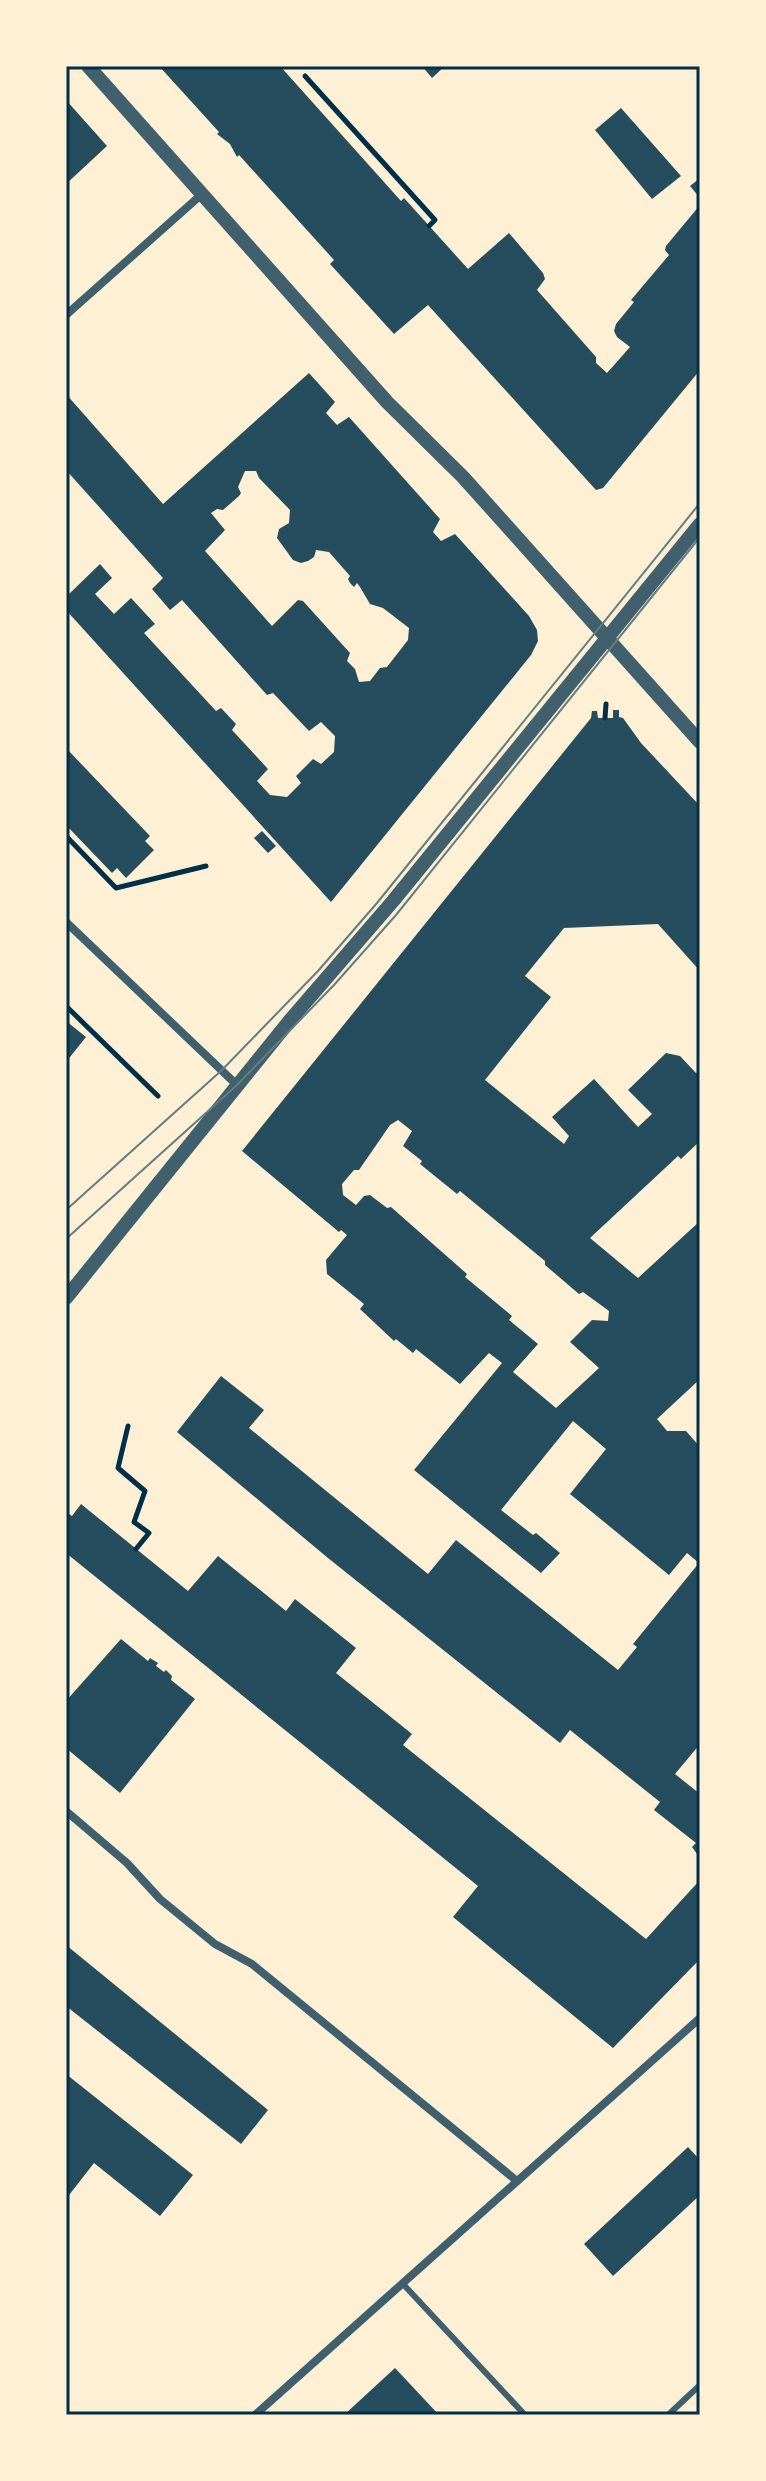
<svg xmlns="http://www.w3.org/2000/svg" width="766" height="2481" font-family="'Space Grotesk',sans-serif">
	<rect width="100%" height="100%" fill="#fdf0d5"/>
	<!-- building -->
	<g fill="#264d5e" fill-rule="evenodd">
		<path d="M159 66H280L401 201 404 198 468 269 509 233 543 273 545 279 537 290 596 357V363L607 373 630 347 617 337 614 331 616 324 634 302 631 300 669 255 665 250 666 246 700 205V370L603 488 596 490 428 305 394 334 330 264 334 260 239 155 237 157 230 144 217 134 219 132Z"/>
		<path d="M422 66H445L432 78Z"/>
		<path d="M66 100 107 146 66 184Z"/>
		<path d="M621 108 681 176 652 199 595 130Z"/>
		<path d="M700 178V198L690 186Z"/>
		<path d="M309 373 335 402 326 413 337 425 349 417 440 519 433 532 441 541 455 534 529 616 537 630 538 641 531 655 331 902 66 610V597L100 564 112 578 95 594 114 614 131 598 155 624 144 633 216 711 221 708 236 724 232 730 268 769 257 781 270 795 287 797 301 783 296 776 313 759 321 764 334 752 335 736 321 722 309 731 273 693 267 695 182 600 170 610 152 589 163 578 66 470V394L163 504ZM245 471H256L259 478 290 510 289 523 279 529 277 538 293 560 301 563 308 561 314 557 316 550 329 552 350 576 348 579 350 583 354 587 357 583 360 587 370 604 383 608 409 628 408 640 387 667 380 668 370 681 359 682 355 669 347 661 350 653 303 601 298 600 272 626 205 551 225 530 211 513 217 509 223 510 239 496 241 493 238 487Z"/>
		<path d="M613 710H619V717L623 718 641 743 700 806V971L658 924 564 928 525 976 551 997 485 1080 564 1144 569 1136 552 1117 594 1079 638 1127 652 1114 628 1090 666 1053 680 1056 696 1073 700 1070V1141L681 1159 678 1156 590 1238 638 1278 700 1221V1379L657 1419 667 1431H686L700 1447V1744L675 1774 700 1794V1858L692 1847 696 1843 654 1810 660 1802 570 1730 560 1743 328 1558 177 1432 221 1376 264 1410 249 1428 428 1574 456 1540 618 1670 637 1647 633 1644 699 1563 687 1553 669 1575 570 1494 606 1449 573 1421 501 1510 533 1535 536 1533 560 1553 541 1573 414 1470 502 1363 489 1353 460 1384 416 1349 413 1353 396 1339 394 1341 360 1309 364 1304 327 1274 326 1260 347 1235 341 1230 339 1232 242 1151 591 718 592 711H597L598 718H613ZM398 1120 412 1131 403 1146 422 1161 420 1164 457 1194 460 1191 545 1261V1265L579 1294 583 1292 609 1311 608 1321 592 1320 570 1342 599 1368 556 1408 513 1372 538 1344 509 1320 512 1316 465 1277 467 1274 391 1207 387 1208 370 1195 364 1196 356 1205 343 1195 342 1184 354 1170H359L390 1125Z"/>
		<path d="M66 748 150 836 145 841 154 850 126 878 117 868 112 873 66 825Z"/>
		<path d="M262 831 276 846 268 853 254 838Z"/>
		<path d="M66 1021 86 1037 66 1062Z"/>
		<path d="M81 1504 188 1591 218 1556 286 1611 295 1599 356 1648 336 1673 412 1734 403 1745 646 1939 700 1880V1959L613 2048 453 1917 478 1886 66 1553V1512L72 1516Z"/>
		<path d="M121 1639 148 1661 150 1658 158 1663 156 1666 164 1672 166 1670 172 1676 171 1680 195 1699 120 1793 66 1748V1701Z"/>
		<path d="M66 1945 268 2110 241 2144 66 2006Z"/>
		<path d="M66 2074 193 2175 160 2216 94 2163 66 2199Z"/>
		<path d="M688 2147 700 2160V2195L613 2276 584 2244Z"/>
		<path d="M395 2368 439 2415H344Z"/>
	</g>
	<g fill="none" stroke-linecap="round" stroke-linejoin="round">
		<!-- path -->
		<g stroke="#003049" stroke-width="5">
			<path d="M305 76 435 220 429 226"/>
			<path d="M605 718 606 704"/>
			<path d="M66 836 116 888 206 866"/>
			<path d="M66 1006 158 1096"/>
			<path d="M128 1426 118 1468 145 1491 134 1522 149 1533 136 1549"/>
		</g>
		<!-- service -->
		<g stroke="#3f606c" stroke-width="6">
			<path d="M403 2284 525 2415"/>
			<path d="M668 2415 700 2385"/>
		</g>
		<!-- minor -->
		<g stroke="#3f606c" stroke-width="8">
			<path d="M66 315 202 194"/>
			<path d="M66 922 237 1085"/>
			<path d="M66 1811 127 1863 160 1899 215 1944 252 1964 517 2181"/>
			<path d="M255 2415 700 2018"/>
		</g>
		<!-- tertiary -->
		<g stroke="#3f606c" stroke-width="14">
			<path d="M88 66 387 402 463 477 700 742"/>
			<path d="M66 1298 291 1019 393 901 700 524"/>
		</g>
		<!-- tram -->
		<g stroke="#657d81" stroke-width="2">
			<path d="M66 1210 222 1070 318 971 377 903 700 503"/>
			<path d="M66 1239 237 1085 334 985 396 915 700 537"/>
		</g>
	</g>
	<!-- border -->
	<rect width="766" height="2481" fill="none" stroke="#fdf0d5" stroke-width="136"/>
	<rect x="68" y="68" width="630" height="2345" fill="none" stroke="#003049" stroke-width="3"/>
</svg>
